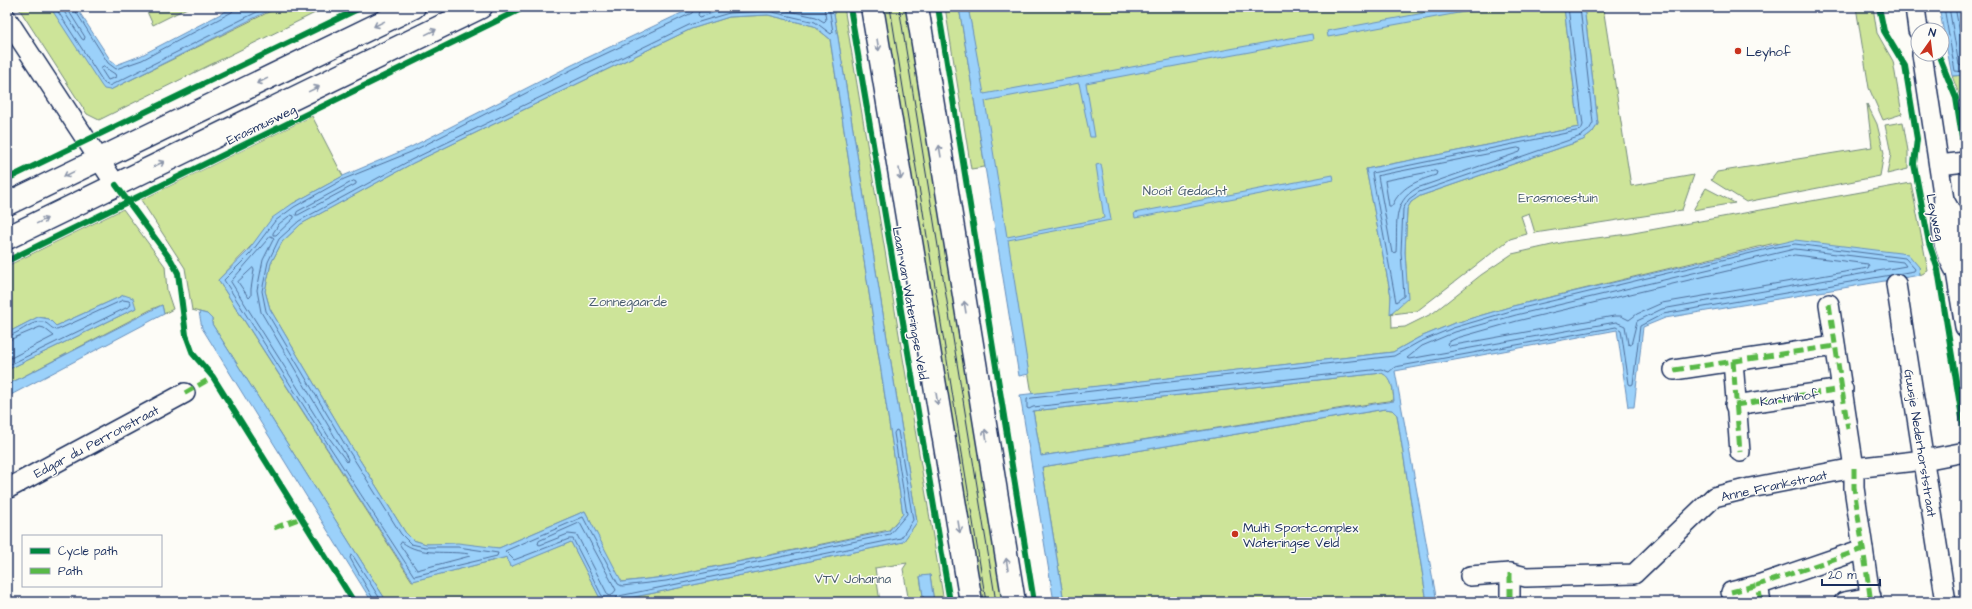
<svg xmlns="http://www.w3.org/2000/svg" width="1972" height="609" font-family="'Architects Daughter',sans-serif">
	<rect width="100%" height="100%" fill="#fdfcf7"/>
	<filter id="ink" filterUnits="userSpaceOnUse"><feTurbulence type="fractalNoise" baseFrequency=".025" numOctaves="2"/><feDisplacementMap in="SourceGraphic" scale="8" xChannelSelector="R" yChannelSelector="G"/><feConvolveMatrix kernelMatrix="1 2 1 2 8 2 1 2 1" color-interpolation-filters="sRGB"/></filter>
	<g filter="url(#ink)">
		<!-- green -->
		<g fill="#cde499" stroke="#748a7c">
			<path d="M18 7H50L110 90 279 7H327L99 120 87 114Z"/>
			<path d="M145 7H189L153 25Z"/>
			<path d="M833 7H844L944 602H934L930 575 920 577 924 602H909L903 569 907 563 875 568 880 602H610L903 542 917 522Z"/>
			<path d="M878 7H911L1009 602H976Z"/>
			<path d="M945 7H959L985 167 971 169Z"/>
			<path d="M968 7H1564L1579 127 1366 169 1391 296 1392 328 1405 327 1433 313 1481 275 1512 254 1565 242 1628 234 1911 183 1928 271 1920 275 1919 267 1775 243 1513 306 1452 324 1418 338 1393 352 1032 394Z"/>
			<path d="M1584 7H1603L1631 186 1694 175 1682 210 1535 233 1529 213 1521 216 1527 234 1510 239 1417 311 1392 314 1406 268 1405 252 1407 209 1411 202 1420 196 1583 140 1592 133 1598 124Z"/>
			<path d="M1856 7H1873L1877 33 1893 61 1902 114 1883 120 1869 88Z"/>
			<path d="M768 15 814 26 830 39 903 514 889 530 665 577 621 582 585 511 499 548 426 544 413 540 405 532 351 446 270 309 265 291 271 263 282 242 301 224 413 163 691 29 729 17Z"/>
			<path d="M1965 75V129L1961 100 1952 76Z"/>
			<path d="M1867 104 1877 124 1884 153 1880 176 1746 202 1711 180 1717 172 1872 147Z"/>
			<path d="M312 116 343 176 292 204 218 280 412 581 507 557 510 566 571 542 602 602H387L212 324V319L207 314 192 310 185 268 141 200Z"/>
			<path d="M1903 122 1908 151V169L1887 174 1891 154 1885 125Z"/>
			<path d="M1706 188 1735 203 1693 210Z"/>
			<path d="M123 209 165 266 167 291 173 309 164 314 162 305 152 309 7 385V370L136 308 124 295 56 326 49 319 38 317 7 333V266Z"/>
			<path d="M1382 373C1394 379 1392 388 1394 400L1041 456 1033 411Z"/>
			<path d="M1385 409 1392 410 1397 415 1427 602H1064L1042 467Z"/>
		</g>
		<!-- water -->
		<g fill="#9bd1fa" stroke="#6890bc" fill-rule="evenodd">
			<path d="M50 7H76L111 61 116 65 140 56 234 7H276L110 90 104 89 101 85Z"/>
			<path d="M694 7H833L917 522 903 542 610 602H602L571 542 510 567 507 557 413 581 218 280 247 252 272 218 292 204 343 176 409 148 572 65ZM768 15 814 26 830 39 903 514 889 531 665 577 622 582 585 511 499 548 458 543 426 544 413 540 405 532 351 446 270 309 265 291 271 263 282 242 301 224 413 163 691 29 729 17Z"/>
			<path d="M959 7H968L984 94 1312 34 1313 40 1086 83 1095 137H1090L1079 83 985 101 1007 237 1104 218 1096 165 1101 164 1111 220 1008 240 1029 374 1019 376Z"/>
			<path d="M1456 7H1491L1328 37 1327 31Z"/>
			<path d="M1564 7H1584L1598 124 1592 133 1583 140 1420 196 1411 202 1407 209 1405 252 1408 298 1390 314 1391 296 1366 169 1579 127Z"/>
			<path d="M1939 7H1965V75L1952 76Z"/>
			<path d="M1333 175 1334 180 1135 218 1134 213Z"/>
			<path d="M1795 240 1908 254 1919 267 1920 275 1665 318 1643 327 1634 407H1628L1617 330 1395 371 1437 602H1427L1397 415 1392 410 1385 409 1042 467 1064 602H1054L1020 395 1393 352 1418 338 1452 324 1513 306ZM1382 373C1393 379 1393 389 1394 401L1041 456 1033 411Z"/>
			<path d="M124 295 133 298 136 308 7 370V333L38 317 49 319 56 326Z"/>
			<path d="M162 305 164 314 7 397V385Z"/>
			<path d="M199 312 207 314 212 319V324L387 602H372L202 328Z"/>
			<path d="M930 575 934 602H924L920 576Z"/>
		</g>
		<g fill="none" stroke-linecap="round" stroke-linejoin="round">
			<!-- shore -->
			<g stroke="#4e709c" stroke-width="1">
				<path d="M55 7 104 83 109 86 267 7"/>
				<path d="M61 7 82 39 84 40 85 37 70 13 68 7"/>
				<path d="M73 7 108 63 116 69 142 60 232 12 235 7"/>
				<path d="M695 7 692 13 573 69 411 152 344 179 294 207 275 221 250 254 224 280 326 441 414 576 497 556 498 553 458 547H425L411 544 401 534 347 448 266 311 262 291 268 262 279 239 299 221 411 160 689 25 729 13 768 11 815 22 831 34 833 32 829 7"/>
				<path d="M700 7 698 15 700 17 728 8 754 7"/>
				<path d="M771 7 816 17 824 22 826 20 824 7"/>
				<path d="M1568 7 1583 125 1581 130 1372 173 1396 302 1404 296 1401 252 1403 209 1409 199 1419 192 1581 136 1589 130 1593 123 1580 7"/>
				<path d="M1944 7 1955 71 1965 72"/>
				<path d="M1949 7 1959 65 1965 67"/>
				<path d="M1955 7 1965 60"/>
				<path d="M104 67 115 74 116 77 108 80 101 69Z"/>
				<path d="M1518 148 1521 149 1520 152 1417 188C1391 203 1398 226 1396 252L1392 253 1378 176Z"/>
				<path d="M1435 171 1437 172 1436 175C1417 181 1401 186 1392 206H1389L1385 181Z"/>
				<path d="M354 181 356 182V184L298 215H296L297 212Z"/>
				<path d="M291 215 294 216V218L276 235H273V233L279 224Z"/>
				<path d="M271 236 274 238 263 260 257 290 261 312 348 459 347 462 330 439 231 282Z"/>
				<path d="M1795 249 1903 262 1906 266 1662 309 1637 321 1631 345 1628 344 1625 326 1616 322 1409 359 1407 358 1422 346 1455 332 1516 315Z"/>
				<path d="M1795 255 1868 264 1869 266 1868 268 1662 303 1637 314 1629 320 1621 316H1614L1449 346 1447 344 1448 342 1457 338 1517 321Z"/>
				<path d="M253 268 254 270 251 289V296L249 298 238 282Z"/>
				<path d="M1891 275 1663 314 1640 326 1633 384 1631 385 1629 384 1621 330 1616 327 1395 367 1389 372 1381 369 1033 407 1029 409 1027 408V399L1032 398 1394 356 1419 342 1453 328 1514 310 1776 247 1795 244 1905 258 1915 269 1914 271 1897 274"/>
				<path d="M7 336C18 335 29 322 40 322 48 321 50 329 57 330L123 300 129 301 131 304 130 306 7 366"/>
				<path d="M7 341 40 327 44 328 54 336 7 360"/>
				<path d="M580 523 616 590 611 596 608 595 577 535 568 534 540 545 538 544 539 541Z"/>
				<path d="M402 542C421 557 446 550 469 554L470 556 417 570 400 545Z"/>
				<path d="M375 602 350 558 351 555 353 556 382 602"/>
				<path d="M605 602 573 539H569L514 560 505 551 583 517 618 584 622 586 666 581 890 534 907 514 894 433 896 430 898 431 913 520 901 538 619 596 616 598 615 602"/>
			</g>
			<!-- street casing -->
			<g stroke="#1b2f5e" stroke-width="22">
				<g id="street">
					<path d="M1915 7 1918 30"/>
					<path d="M7 19 116 185"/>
					<path d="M1922 54 1944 200C1940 230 1941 246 1956 272"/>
					<path d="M1939 165 1965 162"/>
					<path d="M1944 200 1956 221 1959 237 1960 251 1956 272 1965 327"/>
					<path d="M1896 284 1946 602"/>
					<path d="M1829 304 1854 468V488L1871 602"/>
					<path d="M1733 361 1740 452"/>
					<path d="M1674 370 1835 346"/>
					<path d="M1735 405 1843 389"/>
					<path d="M7 489 185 393"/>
					<path d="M1510 573V602"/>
					<path d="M1470 576 1510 573 1526 577 1634 574 1714 497 1750 488 1854 468 1924 460 1965 452"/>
					<path d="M1731 592 1758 585"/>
					<path d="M1761 602 1758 585 1863 549"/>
					<path d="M1844 602 1871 597"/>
				</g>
			</g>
			<!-- secondary casing -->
			<g stroke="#1b2f5e" stroke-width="25">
				<g id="secondary">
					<path d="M872 7 971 602"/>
					<path d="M917 7 1014 602"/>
					<path d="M7 204 414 7"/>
					<path d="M7 238 481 7"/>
				</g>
			</g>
			<!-- street -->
			<use href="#street" stroke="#fdfcf7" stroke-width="19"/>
			<!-- secondary -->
			<use href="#secondary" stroke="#fdfcf7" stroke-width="22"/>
			<!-- tram -->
			<g stroke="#1b2f5e" stroke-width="1">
				<path d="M890 7 986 602"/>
				<path d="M899 7 996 602"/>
			</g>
			<!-- quiet -->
			<g stroke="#58b947" stroke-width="5" stroke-dasharray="10 5" stroke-linecap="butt">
				<path d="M1829 304 1848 429"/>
				<path d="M1733 361 1740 452"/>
				<path d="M1674 370 1835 346"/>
				<path d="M185 393 213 377"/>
				<path d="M1735 405 1843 389"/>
				<path d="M1854 468V488L1871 602"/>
				<path d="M274 528 301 518"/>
				<path d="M1510 573V602"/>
				<path d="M1731 592 1758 585"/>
				<path d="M1761 602 1758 585 1863 549"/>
				<path d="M1844 602 1871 597"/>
			</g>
			<!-- cycleway casing -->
			<g stroke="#fdfcf7" stroke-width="8">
				<g id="cycleway">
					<path d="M850 7 950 602"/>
					<path d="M938 7 1034 602"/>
					<path d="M1879 7 1884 31 1905 66 1917 139 1914 164 1929 243 1938 270 1965 436"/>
					<path d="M1938 54 1956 98 1965 156"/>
					<path d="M7 179 362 7"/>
					<path d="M116 185 171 260 178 273 186 335 193 354 213 377 354 602"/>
					<path d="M7 261 525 7"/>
				</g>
			</g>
			<!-- cycleway -->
			<use href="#cycleway" stroke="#00873e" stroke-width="6"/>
		</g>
		<!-- one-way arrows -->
		<defs><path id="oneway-shaft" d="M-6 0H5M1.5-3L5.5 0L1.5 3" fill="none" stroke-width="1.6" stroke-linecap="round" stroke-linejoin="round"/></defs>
		<g stroke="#8c96aa">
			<use href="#oneway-shaft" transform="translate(379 24) rotate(154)"/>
			<use href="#oneway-shaft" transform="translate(431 32) rotate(-26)"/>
			<use href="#oneway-shaft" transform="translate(878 45) rotate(81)"/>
			<use href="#oneway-shaft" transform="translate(262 81) rotate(154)"/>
			<use href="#oneway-shaft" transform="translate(314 89) rotate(-26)"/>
			<use href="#oneway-shaft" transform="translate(940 151) rotate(-99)"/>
			<use href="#oneway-shaft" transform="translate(159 164) rotate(-26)"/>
			<use href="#oneway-shaft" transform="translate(69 174) rotate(154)"/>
			<use href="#oneway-shaft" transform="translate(900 174) rotate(81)"/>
			<use href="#oneway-shaft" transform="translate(42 221) rotate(-26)"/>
			<use href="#oneway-shaft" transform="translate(965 307) rotate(-99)"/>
			<use href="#oneway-shaft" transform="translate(937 399) rotate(81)"/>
			<use href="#oneway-shaft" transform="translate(986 435) rotate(-99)"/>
			<use href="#oneway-shaft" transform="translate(959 527) rotate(81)"/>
			<use href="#oneway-shaft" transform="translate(1007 564) rotate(-99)"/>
		</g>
	</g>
	<!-- markers -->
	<g fill="#c8321e" stroke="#fdfcf7" stroke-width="1.5">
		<circle cx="1738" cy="51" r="4"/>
		<circle cx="1235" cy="534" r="4"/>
	</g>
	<g text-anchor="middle" stroke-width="3" stroke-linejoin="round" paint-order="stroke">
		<!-- poi labels -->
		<g font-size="13" fill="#1b2f5e" stroke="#fdfcf7" text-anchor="start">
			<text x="1746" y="56">Leyhof</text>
			<text x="1243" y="532">Multi Sportcomplex<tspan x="1243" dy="15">Wateringse Veld</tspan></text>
		</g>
		<!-- street labels -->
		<g font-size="13" fill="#1b2f5e" stroke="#fdfcf7">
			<text transform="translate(261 124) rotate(-26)" y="5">Erasmusweg</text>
			<text transform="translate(1936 217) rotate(78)" y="5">Leyweg</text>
			<text transform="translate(911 303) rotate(80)" y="5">Laan van Wateringse Veld</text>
			<text transform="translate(1789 397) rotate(-8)" y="5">Kartinihof</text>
			<text transform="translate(96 441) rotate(-28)" y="5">Edgar du Perronstraat</text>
			<text transform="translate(1921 443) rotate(81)" y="5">Guusje Nederhorststraat</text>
			<text transform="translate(1774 485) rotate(-12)" y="5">Anne Frankstraat</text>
		</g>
		<!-- park labels -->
		<g font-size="13" fill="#485c6d" stroke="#fdfcf7">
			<text x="1185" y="195">Nooit Gedacht</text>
			<text x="1558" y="202">Erasmoestuin</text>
			<text x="628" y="306">Zonnegaarde</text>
			<text x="853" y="583">VTV Johanna</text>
		</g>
	</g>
	<!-- margin -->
	<rect width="1972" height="609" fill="none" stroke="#fdfcf7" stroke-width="24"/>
	<rect x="12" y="12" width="1948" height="585" fill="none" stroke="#1b2f5e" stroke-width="1.5" filter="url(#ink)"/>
	<!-- legend -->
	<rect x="22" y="535" width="140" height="52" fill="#fdfcf7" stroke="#a3aaba"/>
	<rect x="30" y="548" width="20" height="6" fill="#00873e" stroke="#a3aaba"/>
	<text x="58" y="555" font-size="12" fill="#1b2f5e">Cycle path</text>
	<rect x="30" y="568" width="20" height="6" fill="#58b947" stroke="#a3aaba"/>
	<text x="58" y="575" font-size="12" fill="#1b2f5e">Path</text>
	<!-- north arrow -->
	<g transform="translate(1930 42) rotate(14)"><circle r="19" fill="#fdfcf7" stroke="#a3aaba"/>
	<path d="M0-3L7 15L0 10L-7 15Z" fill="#c8321e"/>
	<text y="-6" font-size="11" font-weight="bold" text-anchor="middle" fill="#1b2f5e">N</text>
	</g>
	<!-- scale -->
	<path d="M1822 579v6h58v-6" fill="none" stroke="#1b2f5e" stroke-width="2"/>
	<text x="1828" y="579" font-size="12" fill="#1b2f5e" stroke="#fdfcf7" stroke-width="3" paint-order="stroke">20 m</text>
</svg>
